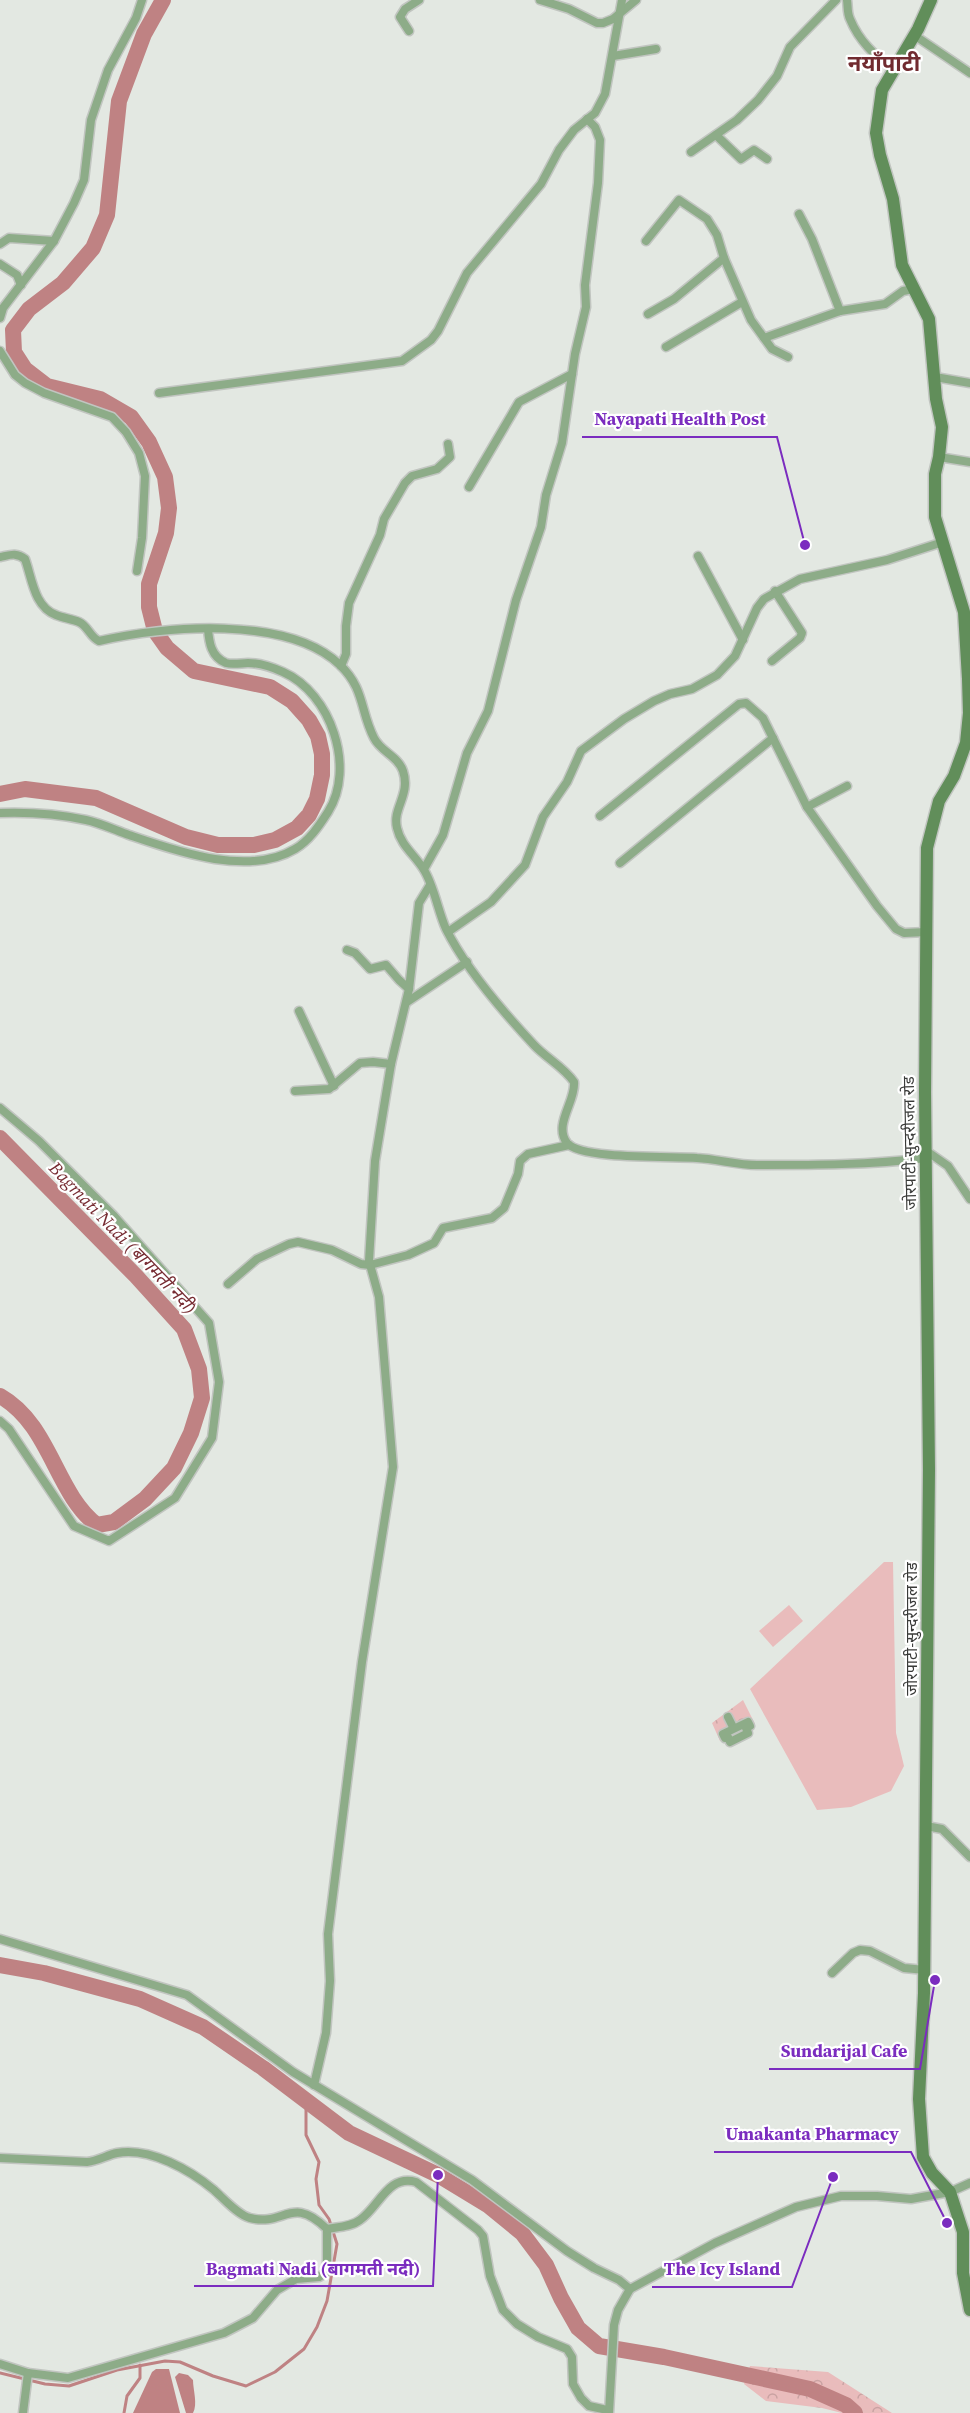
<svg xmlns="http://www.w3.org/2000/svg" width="970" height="2413" font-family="'Source Serif 4','Noto Sans Devanagari',serif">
	<defs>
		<pattern id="forest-crowns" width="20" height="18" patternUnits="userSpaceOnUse" patternTransform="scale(1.5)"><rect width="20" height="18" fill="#e9bcbc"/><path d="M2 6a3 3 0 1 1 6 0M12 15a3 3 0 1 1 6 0" fill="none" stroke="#c9a2a2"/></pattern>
	</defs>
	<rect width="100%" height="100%" fill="#e3e8e2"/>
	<!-- grass -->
	<g fill="#e9bcbc">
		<path d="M884 1562H893L896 1733 904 1766 891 1791 851 1807 817 1810 750 1689Z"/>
		<path d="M789 1605 803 1621 773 1647 759 1631Z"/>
	</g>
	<!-- forest -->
	<g fill="url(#forest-crowns)">
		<path d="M743 1700 755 1724 730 1742 728 1737 720 1741 712 1723Z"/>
		<path d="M750 2366 828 2372 892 2413H842L822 2408 766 2401 744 2384Z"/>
	</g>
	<!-- water -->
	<g fill="#bf8283">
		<path d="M156 2369H169L180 2413H133L152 2372Z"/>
		<path d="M179 2373 188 2375 193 2380C193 2390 198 2404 193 2413H186L175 2377Z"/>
	</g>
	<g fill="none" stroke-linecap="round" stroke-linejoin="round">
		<!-- stream -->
		<g stroke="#bf8283" stroke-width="3">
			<path d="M0 2373 45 2384 69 2386 117 2370 165 2361 180 2362 213 2376 246 2386 275 2372 304 2349 317 2327 327 2301 337 2244 329 2219 319 2205 316 2179 319 2162 306 2135V2102"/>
			<path d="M124 2413 127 2396 140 2378V2365"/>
		</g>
		<!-- river -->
		<g stroke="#bf8283" stroke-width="16">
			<path d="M0 794 25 789 96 798 186 837 218 845H254L275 840 297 828 309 815 317 799 322 775V754L318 736 309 720 292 701 270 687 194 671 167 648 155 631 149 607V584L166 533 169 508 165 477 149 442 131 417 100 399 47 386 25 369 14 352 13 330 29 309 63 283 93 248 107 215 119 101 144 34 163 0"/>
			<path d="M0 1138 136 1276 184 1329 199 1369 202 1398 191 1433 174 1468 145 1499 114 1522 97 1525C55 1493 51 1425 0 1396"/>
			<path d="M0 1965 44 1973 140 1999 203 2027 263 2068 349 2133 438 2175 489 2206 522 2233 546 2265 561 2298 578 2328 599 2346 664 2357 810 2389 846 2405 855 2413"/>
		</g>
		<!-- street casing -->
		<g stroke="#c1c5c0" stroke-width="11">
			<g id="street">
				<path d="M540 0 569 9 597 23H603L613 19 636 0"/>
				<path d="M847 0C848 6 847 13 850 19 859 41 875 56 894 70"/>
				<path d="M409 31 400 17 405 9 419 0"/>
				<path d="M914 35 970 73"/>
				<path d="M613 56 656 49"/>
				<path d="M716 135 741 159 754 150 767 159"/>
				<path d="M691 152 737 120 758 100 777 76 790 47 836 0"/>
				<path d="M799 214 812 239 840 311"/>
				<path d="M646 241 679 200 707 219 717 235 724 258 751 320 772 349 788 357"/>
				<path d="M0 244 9 238 54 241"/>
				<path d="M0 264 17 275 21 285"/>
				<path d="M648 314 674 299 724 258"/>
				<path d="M0 318 3 308 54 241 74 203 84 180 91 120 108 70 136 18 142 0"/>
				<path d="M764 338 840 311 885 304 903 291 913 289"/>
				<path d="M666 347 742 302"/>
				<path d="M0 351 15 375 25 383 44 393 112 417 126 432 139 453 145 476 142 538 137 571"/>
				<path d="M935 377 970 383"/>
				<path d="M159 393 402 361 431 340 438 331 467 273 541 184 559 150 574 130 595 113 605 94 622 0"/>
				<path d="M939 457 970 462"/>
				<path d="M469 487 519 402 572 374"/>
				<path d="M698 556 743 640"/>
				<path d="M0 557C10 555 16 552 25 559 32 578 34 607 56 615 63 618 72 619 79 622 88 626 90 637 99 641 164 626 288 615 340 665 365 689 360 711 374 738 381 752 398 756 403 771 411 795 392 808 397 828 401 846 415 855 424 870 434 886 438 911 446 929 465 967 505 1014 534 1045 546 1058 564 1067 574 1082 576 1101 553 1125 567 1143 581 1160 674 1156 697 1158 717 1159 737 1165 757 1165 813 1165 870 1165 926 1158"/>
				<path d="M772 661 800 638 802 633 775 591"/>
				<path d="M341 666 346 654V626L349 603 380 535 384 519 405 483 412 476 437 469 450 457 448 444"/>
				<path d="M807 807 847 786"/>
				<path d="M0 813C28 812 58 814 86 820 100 823 115 830 129 835 176 851 248 877 295 849 309 841 319 826 328 812 356 768 331 693 283 672 274 668 259 663 248 663 242 663 232 665 226 663 211 657 209 642 208 629"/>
				<path d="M600 816 739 704 746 703 763 718 807 807 877 906 896 929 904 933 927 932"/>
				<path d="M620 863 773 738"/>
				<path d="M424 869 443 835 467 753 488 711 516 600 541 527 546 495 562 443 575 354 586 307 585 285 598 183 600 140 595 127 587 119"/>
				<path d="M448 932 491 902 525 865 543 817 567 782 581 751 624 719 654 701 670 694 692 689 717 675 735 656 757 608 764 599 800 579 887 560 943 542"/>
				<path d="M347 950 355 953 370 969 386 965 399 980 409 989"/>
				<path d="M407 1002 467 962"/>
				<path d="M299 1011 334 1086"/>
				<path d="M295 1091 329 1089 360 1063 373 1062 391 1064"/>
				<path d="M0 1108 39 1141 113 1215 209 1323 219 1382 212 1438 175 1498 109 1541 74 1526 9 1429 0 1421"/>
				<path d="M925 1150 948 1166 970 1199"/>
				<path d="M228 1284 257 1259 289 1244 298 1242 332 1250 361 1264 370 1265 408 1255 434 1243 443 1228 492 1218 504 1208 518 1174 520 1161 528 1154 569 1145"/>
				<path d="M728 1717 732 1725"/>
				<path d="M748 1722 750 1726 746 1728 748 1733 730 1742 728 1737 725 1738 723 1734Z"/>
				<path d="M926 1826 942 1829 970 1857"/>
				<path d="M0 1939 187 1995 293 2072 472 2180 567 2251 594 2268 619 2280 630 2289"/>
				<path d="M832 1973 853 1953 860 1950 870 1951 904 1968 925 1970"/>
				<path d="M314 2085 326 2033 330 1981 328 1934 362 1662 393 1467 379 1297 369 1261 375 1161 391 1064 409 989 419 903 430 885"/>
				<path d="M0 2158 87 2162C98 2161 107 2155 117 2153 150 2147 190 2170 214 2190 224 2199 238 2215 250 2218 285 2227 291 2194 327 2229V2272L319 2277 296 2279 277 2290 253 2318 224 2333 68 2378 28 2373 0 2364"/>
				<path d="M327 2229C338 2227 351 2227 360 2220 379 2207 388 2174 416 2182L478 2230 483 2236 490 2276 503 2310 517 2324 538 2337 567 2349 572 2357 573 2384 581 2398 589 2406 607 2410"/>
				<path d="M23 2413 28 2373"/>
				<path d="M609 2413 614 2325 618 2310 630 2289 715 2243 796 2207 841 2196H877L911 2199 950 2192 970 2183"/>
			</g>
		</g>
		<!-- secondary casing -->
		<g stroke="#c1c5c0" stroke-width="15">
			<path id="secondary" d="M931 0 918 29 882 90 876 133 880 155 893 199 902 265 929 319 936 399 942 427 939 457 935 474V517L964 612 968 679 969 713 966 743 954 776 939 801 927 848 925 1092 929 1470 924 1993 919 2099 923 2157 932 2173 950 2192 963 2232V2273L970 2310"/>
		</g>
		<!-- street -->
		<use href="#street" stroke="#8dac88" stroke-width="8"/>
		<!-- secondary -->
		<use href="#secondary" stroke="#618e5a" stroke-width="12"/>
	</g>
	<g text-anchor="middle" stroke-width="4.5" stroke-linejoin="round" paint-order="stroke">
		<!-- street labels -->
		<g font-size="16" fill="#3a3b39" stroke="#fff">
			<text transform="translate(909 1143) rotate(-91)" y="6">जोरपाटी-सुन्दरीजल रोड</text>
			<text transform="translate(911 1629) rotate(-90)" y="6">जोरपाटी-सुन्दरीजल रोड</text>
		</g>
		<!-- water labels -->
		<g font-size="18" font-style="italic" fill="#772c32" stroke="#fff">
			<text transform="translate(123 1238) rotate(46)" y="6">Bagmati Nadi (बागमती नदी)</text>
		</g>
		<!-- district labels -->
		<g font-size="22" font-weight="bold" fill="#712b30" stroke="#fff">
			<text x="884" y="71">नयाँपाटी</text>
		</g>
	</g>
	<!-- callouts -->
	<path fill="none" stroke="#7b2cbf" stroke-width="2" d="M805 545L777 437H582M935 1980L920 2069H769M947 2223L911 2152H714M438 2175L433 2286H194M833 2177L792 2287H652"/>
	<g fill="#7b2cbf" stroke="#fff" stroke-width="2">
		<circle cx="805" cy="545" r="6"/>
		<circle cx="935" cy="1980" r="6"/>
		<circle cx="947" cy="2223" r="6"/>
		<circle cx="438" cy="2175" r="6"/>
		<circle cx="833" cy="2177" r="6"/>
	</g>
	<g font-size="18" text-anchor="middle" font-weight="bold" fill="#7b2cbf" stroke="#fff" stroke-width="4.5" stroke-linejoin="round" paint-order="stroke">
		<text x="680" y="425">Nayapati Health Post</text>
		<text x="844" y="2057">Sundarijal Cafe</text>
		<text x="812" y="2140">Umakanta Pharmacy</text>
		<text x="313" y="2275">Bagmati Nadi (बागमती नदी)</text>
		<text x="722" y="2275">The Icy Island</text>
	</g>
</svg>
